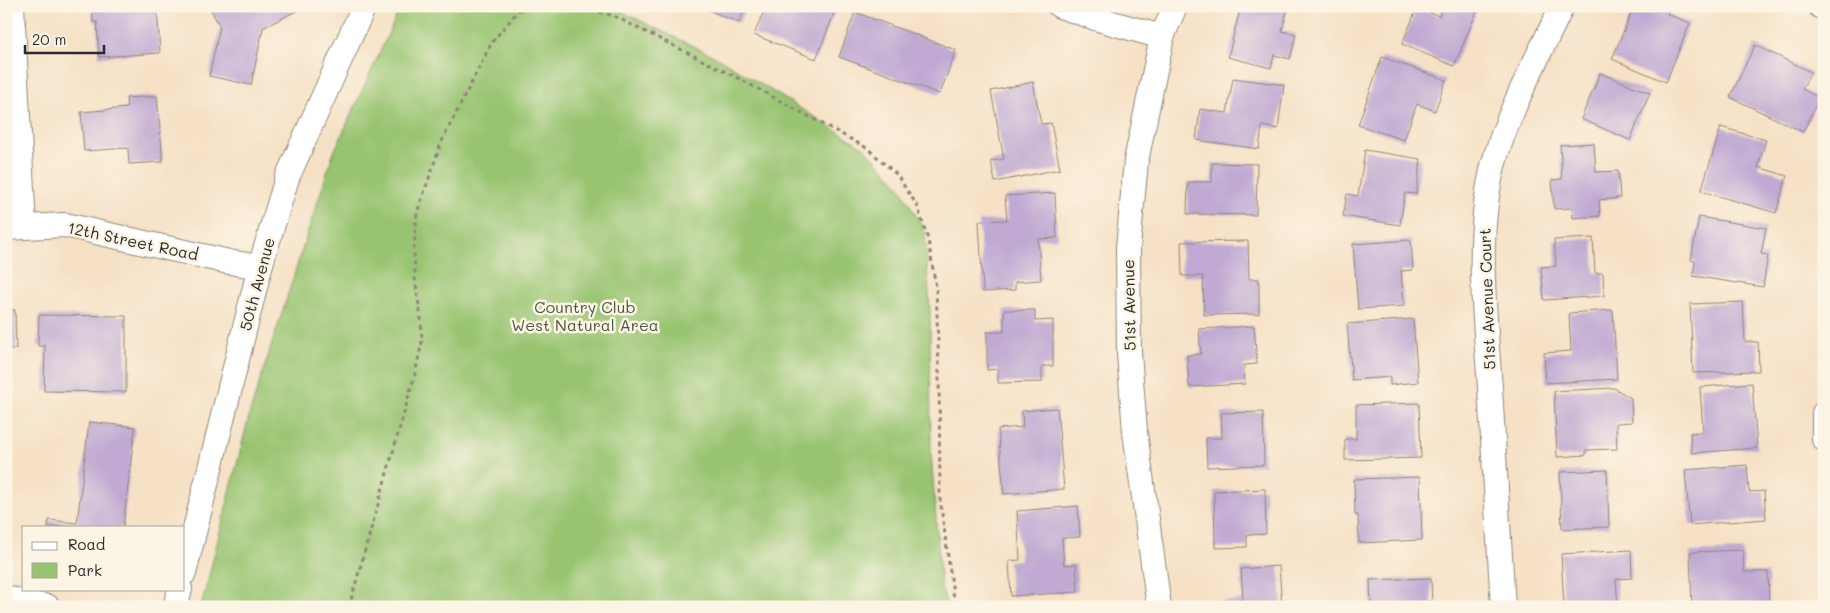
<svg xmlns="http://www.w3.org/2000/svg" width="1830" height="613" font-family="Mali,sans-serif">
	<rect width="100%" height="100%" fill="#fcf5e5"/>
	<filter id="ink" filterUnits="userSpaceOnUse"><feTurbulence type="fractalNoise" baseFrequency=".02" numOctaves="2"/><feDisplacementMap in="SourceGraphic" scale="10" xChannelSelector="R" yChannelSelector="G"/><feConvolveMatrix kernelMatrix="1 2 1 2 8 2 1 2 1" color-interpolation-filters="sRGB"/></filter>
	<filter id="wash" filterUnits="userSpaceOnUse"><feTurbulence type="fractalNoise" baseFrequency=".0096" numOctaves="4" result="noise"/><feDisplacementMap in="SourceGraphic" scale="20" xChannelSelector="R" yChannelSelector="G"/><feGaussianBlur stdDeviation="1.12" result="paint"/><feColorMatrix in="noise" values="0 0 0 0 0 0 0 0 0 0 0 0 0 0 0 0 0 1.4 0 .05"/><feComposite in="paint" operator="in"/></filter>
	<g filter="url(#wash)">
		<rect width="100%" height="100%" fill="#f6e1c6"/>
		<!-- green -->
		<path fill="#98c471" stroke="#62784e" d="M401 6H610L720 59 865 148 899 185 925 232 930 310 931 452 941 587 948 607H201L250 412 333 154Z"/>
		<g id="blocks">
			<!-- building -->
			<g fill="#c0aad3">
				<path d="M92 6H157L160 53 99 57 97 22H93Z"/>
				<path d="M209 6H301L302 8 263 28 251 85 209 76 220 27Z"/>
				<path d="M699 6H746L739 23Z"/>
				<path d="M766 6H837L816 59 754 35Z"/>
				<path d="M1241 6H1279L1288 8 1282 31 1296 34 1290 59 1274 55 1271 68 1228 57Z"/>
				<path d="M1443 6H1468L1477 11 1454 66 1402 44 1417 8 1439 16Z"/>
				<path d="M1634 6H1670L1667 14 1690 23 1666 82 1612 59Z"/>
				<path d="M855 12 956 50 940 94 839 57Z"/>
				<path d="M1755 45 1811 72 1802 89 1819 98 1803 132 1730 97Z"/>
				<path d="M1382 57 1446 80 1435 111 1417 104 1404 140 1358 125Z"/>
				<path d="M1600 73 1650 93 1630 140 1581 119Z"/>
				<path d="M1233 78 1284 85 1278 129 1262 126 1259 149 1196 140 1200 109 1227 113Z"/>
				<path d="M1033 82 1041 124 1051 123 1060 169 995 182 991 161 1004 159 991 91Z"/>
				<path d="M157 96 163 162 129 164 128 148 84 151 81 112 127 108 126 98Z"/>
				<path d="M1721 127 1766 140 1758 167 1787 176 1776 213 1701 191Z"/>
				<path d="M1594 143 1596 172 1618 171 1620 198 1599 200 1600 216 1573 218 1572 208 1554 209 1552 180 1562 179 1560 145Z"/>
				<path d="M1365 150 1421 159 1416 194 1405 193 1400 225 1343 216 1347 194 1358 196Z"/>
				<path d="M1212 163 1257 164 1256 215 1187 214 1188 182H1212Z"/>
				<path d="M1055 193 1057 238 1038 239 1041 280 1015 282V290L983 292 979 221 1007 220 1005 196Z"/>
				<path d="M1699 217 1766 228 1761 254 1768 255 1763 287 1693 276 1695 261 1691 260Z"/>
				<path d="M1593 238 1595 273H1603L1604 296 1544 300 1541 267 1556 266 1554 240Z"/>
				<path d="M1411 240 1413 270 1401 271 1404 306 1358 309 1353 244Z"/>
				<path d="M1248 241 1249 279H1259V314L1204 315 1203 276H1182L1181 242Z"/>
				<path d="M1743 302 1745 342H1758L1759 371 1693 373 1690 304Z"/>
				<path d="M6 310H15L16 349H6Z"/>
				<path d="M1004 310H1035V321L1053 320V366H1042V382L998 383V369L987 370V332H1004Z"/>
				<path d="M1613 310 1617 379 1546 383 1544 353 1571 351 1569 313Z"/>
				<path d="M39 315 126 316V392L44 391 45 346H38Z"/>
				<path d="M1413 319 1418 382 1390 385V377L1352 380 1347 324Z"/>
				<path d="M1254 326 1257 364 1244 365 1245 384 1189 387 1187 355 1201 354 1199 329Z"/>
				<path d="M1752 383 1757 448 1692 453 1690 433 1703 432 1700 387Z"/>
				<path d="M1614 388 1631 398 1632 422 1616 423 1617 449 1586 450V455L1557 457 1554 391Z"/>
				<path d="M1419 403 1421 458 1345 460V439H1356V405Z"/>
				<path d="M1057 408 1064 489 1004 494 998 429 1023 427 1022 411Z"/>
				<path d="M1263 412 1264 465 1207 467 1206 438H1222L1221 413Z"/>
				<path d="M89 422 135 427 123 527H48L49 520 77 523Z"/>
				<path d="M1747 465 1749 492 1764 491 1766 519 1690 525 1685 470Z"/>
				<path d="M1607 470 1609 527 1562 529 1560 472Z"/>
				<path d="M1420 477 1422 540 1359 543 1358 515H1355L1354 479Z"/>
				<path d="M1265 489 1266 534 1247 535V547L1215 548 1214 491Z"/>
				<path d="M1078 506 1080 537 1062 538 1064 565 1076 564 1078 592 1011 596 1009 561 1020 560 1017 511Z"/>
				<path d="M1631 550 1632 578 1616 579 1618 607H1564L1561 554Z"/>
				<path d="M1743 550 1744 572H1768L1769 607H1692L1690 552Z"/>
				<path d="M1279 566 1282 607H1219V602L1243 600 1241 569Z"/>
				<path d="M1431 578 1432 607H1371L1370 580Z"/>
			</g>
		</g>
	</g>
	<g filter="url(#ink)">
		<use href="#blocks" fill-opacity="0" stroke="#908678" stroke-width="1"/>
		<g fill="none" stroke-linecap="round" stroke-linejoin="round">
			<!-- street casing -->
			<g stroke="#908678" stroke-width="26">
				<g id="street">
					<path d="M12 6 24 226"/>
					<path d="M1060 6 1098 19 1162 37"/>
					<path d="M1820 6 1824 8"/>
					<path d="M6 228 65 225 229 262 260 267"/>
					<path d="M1824 413V439"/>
					<path d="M184 573 260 267 287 178 364 6"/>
					<path d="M6 598 48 607"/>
					<path d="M175 607 180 589"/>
					<path d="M1159 607 1135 432 1129 353 1128 248 1136 161 1162 37 1175 6"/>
					<path d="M1503 607C1499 534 1495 461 1490 388 1485 314 1475 239 1493 166 1508 110 1538 58 1562 6"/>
				</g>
			</g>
			<!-- path -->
			<g stroke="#908678" stroke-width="3" stroke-dasharray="4 4" stroke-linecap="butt">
				<path d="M514 6 519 10 533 6"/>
				<path d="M576 6 614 16 736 77 867 148 896 174 917 205 928 239 936 287 939 371 940 499 955 607"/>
				<path d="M349 607 415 374 422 342 421 319 415 278 414 248 417 213 441 143 492 42 519 10"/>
			</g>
			<!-- street -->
			<use href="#street" stroke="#fff" stroke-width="24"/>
		</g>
	</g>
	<g text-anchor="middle" stroke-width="5" stroke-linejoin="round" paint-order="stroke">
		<!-- street labels -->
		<g font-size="16" fill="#2b2b2b" stroke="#fcf5e5">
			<text transform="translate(133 241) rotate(12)" y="6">12th Street Road</text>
			<text transform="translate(257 284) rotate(-75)" y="6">50th Avenue</text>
			<text transform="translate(1487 299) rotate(-92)" y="6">51st Avenue Court</text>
			<text transform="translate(1129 305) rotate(-91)" y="6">51st Avenue</text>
		</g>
		<!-- park labels -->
		<g font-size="16" fill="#4c5940" stroke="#fcf5e5">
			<text x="585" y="313">Country Club<tspan x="585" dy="18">West Natural Area</tspan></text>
		</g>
	</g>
	<!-- margin -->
	<rect width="1830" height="613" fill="none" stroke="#fcf5e5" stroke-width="25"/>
	<!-- legend -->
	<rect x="22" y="526" width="162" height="65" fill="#fcf5e5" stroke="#a8a49b"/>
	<rect x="32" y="542" width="25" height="8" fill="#ffffff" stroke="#a8a49b"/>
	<text x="68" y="550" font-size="15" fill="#2b2b2b">Road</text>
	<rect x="32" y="563" width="25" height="15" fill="#98c471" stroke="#a8a49b"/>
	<text x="68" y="576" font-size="15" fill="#2b2b2b">Park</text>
	<!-- scale -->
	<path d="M25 45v8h79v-8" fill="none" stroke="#2b2b2b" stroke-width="2.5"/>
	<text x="32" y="45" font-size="15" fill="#2b2b2b" stroke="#fcf5e5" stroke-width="4" paint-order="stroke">20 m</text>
</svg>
